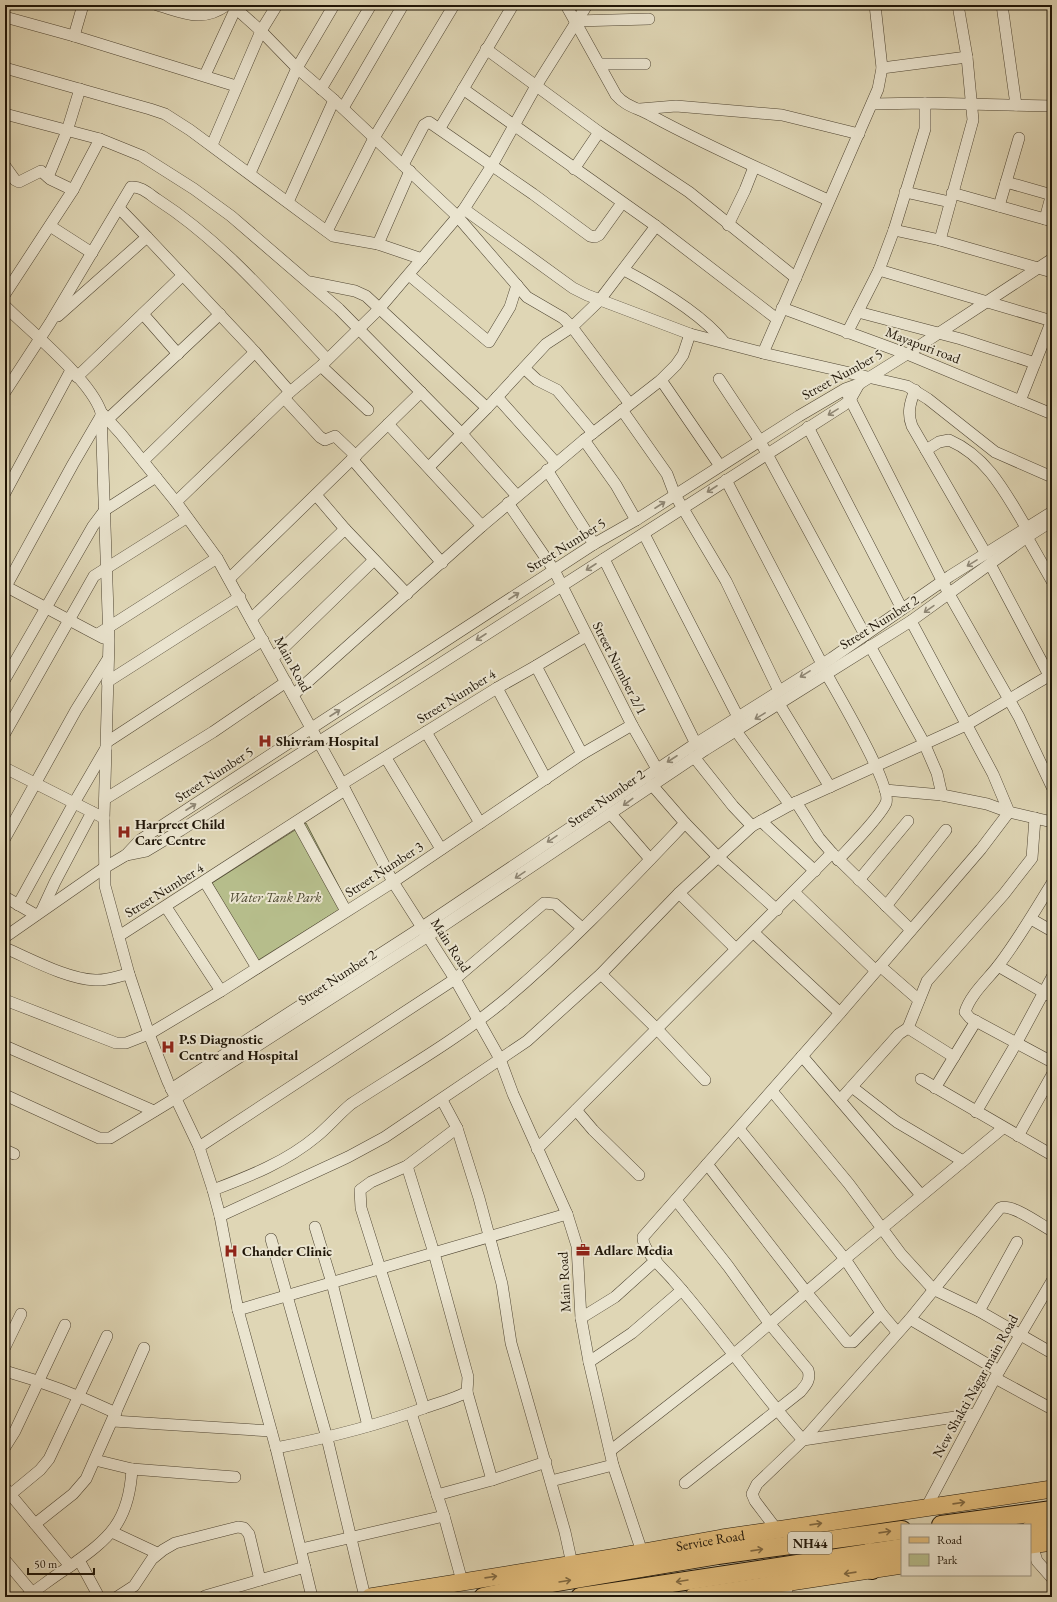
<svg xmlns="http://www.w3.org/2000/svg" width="1057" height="1602" font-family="'EB Garamond',serif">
	<rect width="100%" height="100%" fill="#dfd6b5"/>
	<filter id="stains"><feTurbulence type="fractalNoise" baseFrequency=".005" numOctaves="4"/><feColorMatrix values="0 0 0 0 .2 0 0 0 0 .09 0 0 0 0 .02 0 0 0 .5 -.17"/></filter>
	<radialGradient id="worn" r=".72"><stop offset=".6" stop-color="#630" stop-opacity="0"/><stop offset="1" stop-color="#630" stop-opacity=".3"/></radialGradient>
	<!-- green -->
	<path fill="#b6bd8b" stroke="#6a6949" d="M306 823 348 904 257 961 212 883Z"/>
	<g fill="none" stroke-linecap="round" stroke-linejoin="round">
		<!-- minor casing -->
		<g stroke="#4f4532" stroke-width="12">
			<g id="minor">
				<path d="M157 5C185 13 202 23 227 5"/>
				<path d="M232 5 261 31 297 68 334 100 457 216 527 297 563 318 572 327 629 403"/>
				<path d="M566 5 616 95C626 107 639 108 652 116 709 147 769 173 828 200"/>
				<path d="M1002 5 1016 105"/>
				<path d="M5 17 74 36 236 86"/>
				<path d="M576 21 649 19"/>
				<path d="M74 36 83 5"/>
				<path d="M486 49 599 132 689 192 796 278"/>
				<path d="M599 64H645"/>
				<path d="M5 68 150 109 165 114 190 130 333 236 378 244 422 259"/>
				<path d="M882 68 967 57"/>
				<path d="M205 75 235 10"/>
				<path d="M321 89 371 5"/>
				<path d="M463 89 656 226 777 319"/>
				<path d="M872 104 925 103 1052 106"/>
				<path d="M343 108 403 5"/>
				<path d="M640 109 676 106 782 115 859 134"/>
				<path d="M5 114 100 139 142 156 194 189 231 216 339 309 462 434 517 496"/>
				<path d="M440 128 513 5"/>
				<path d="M212 145 261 31 277 5"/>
				<path d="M403 165 424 125 429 122 533 194 590 236 595 237 599 235 622 203"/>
				<path d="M5 166 15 180 19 182 41 171 50 179 73 190"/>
				<path d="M574 169 599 132"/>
				<path d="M250 173 297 68 334 5"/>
				<path d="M48 177 67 131 80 89"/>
				<path d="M1006 182 1052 195"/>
				<path d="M905 192 950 202"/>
				<path d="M952 193 1052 221"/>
				<path d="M288 202 334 100"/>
				<path d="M999 206 1019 138"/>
				<path d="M119 208 147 237"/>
				<path d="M464 209 573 288 587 295 690 334 763 353 907 386 928 399 995 452 1052 477"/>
				<path d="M1045 219 1052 193"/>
				<path d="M728 225 745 190 754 167"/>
				<path d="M50 226 92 253"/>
				<path d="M894 230 940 240 1052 272"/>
				<path d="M327 231 374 138 454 5"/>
				<path d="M940 240 973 120 967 57 958 5"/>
				<path d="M378 244 410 171"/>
				<path d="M624 270C656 287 702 314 724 342"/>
				<path d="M879 270 1052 321"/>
				<path d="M409 275 489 342 510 307 517 285"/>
				<path d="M310 282 355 291 366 296 487 408"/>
				<path d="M5 294 73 190 100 139"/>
				<path d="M5 306C31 332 90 379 101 412L109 641 104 818 105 886 129 974 149 1034 168 1082 199 1147 213 1190 220 1216 238 1310 276 1448 312 1597"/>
				<path d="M782 308 907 354 1052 414"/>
				<path d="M858 312 961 339 1035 363"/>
				<path d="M143 314 178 354"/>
				<path d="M58 316 147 237 255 352 290 392"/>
				<path d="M847 333 879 270 894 230 925 129V103"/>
				<path d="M763 353 878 89 882 68 875 5"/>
				<path d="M321 366 368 410"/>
				<path d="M524 368 537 380 557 390 593 433"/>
				<path d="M77 377 182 276"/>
				<path d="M719 379 760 441 865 635"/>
				<path d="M661 380 720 466"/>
				<path d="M915 390C910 403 907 413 912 426L986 554"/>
				<path d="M5 392 50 323 131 187C142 186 150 195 158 200 223 242 274 303 327 359"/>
				<path d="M847 393 949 594 1019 717 1052 787"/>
				<path d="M497 397 556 463"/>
				<path d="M284 398 320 437 325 440 335 436 356 456"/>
				<path d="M1020 401 1052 320"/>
				<path d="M622 410 667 474 675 495 726 581 779 691"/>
				<path d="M101 412 121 434 176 502 217 558 342 784 393 882 455 979 500 1059 513 1094 567 1214 577 1246 581 1318 589 1362 613 1465 642 1552"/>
				<path d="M108 419 220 314"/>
				<path d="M808 427 902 609"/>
				<path d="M584 440 616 485 636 520"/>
				<path d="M926 450 939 442 949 440C988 457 1006 494 1027 529"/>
				<path d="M352 459 442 563"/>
				<path d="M143 461 255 352"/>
				<path d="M429 467 487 408 546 344 572 327 599 301 656 226"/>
				<path d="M547 470 594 544"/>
				<path d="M726 480 822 664"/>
				<path d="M5 493 71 370"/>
				<path d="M316 495 345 529"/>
				<path d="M176 502 290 392 321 366 379 309 464 209 491 167 536 86 587 5"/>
				<path d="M508 503 554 570 632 725 661 776"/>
				<path d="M482 526 584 440 661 380 676 365 683 355 690 334"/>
				<path d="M644 534 738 717"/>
				<path d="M1027 537 1052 581"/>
				<path d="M604 559 696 744"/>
				<path d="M990 564 1052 681"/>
				<path d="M229 579 421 392"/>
				<path d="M5 586 103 638"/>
				<path d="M5 588 73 464 101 416"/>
				<path d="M251 619 345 529 407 594"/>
				<path d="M911 621 993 774 1009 812"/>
				<path d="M98 634 217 558"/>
				<path d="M870 646 924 743 937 773 942 795"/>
				<path d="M273 658 374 560"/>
				<path d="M536 666 582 754"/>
				<path d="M826 673C837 693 893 787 886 803 880 817 850 847 838 860"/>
				<path d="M5 679 93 526 105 510 156 477"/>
				<path d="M107 682 240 597"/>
				<path d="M497 688 546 779"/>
				<path d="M293 695 482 526 388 424"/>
				<path d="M779 704 830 787"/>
				<path d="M736 731 790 805"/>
				<path d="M426 732 480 823"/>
				<path d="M5 733 94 576 186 518"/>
				<path d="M107 742 263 640"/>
				<path d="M694 757 733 806 752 826"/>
				<path d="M386 758 441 849"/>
				<path d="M5 768 104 818"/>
				<path d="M342 784 497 688 536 666 586 636"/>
				<path d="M885 790 942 795 987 804 1009 812 1052 822"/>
				<path d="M105 799 213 732 286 682"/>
				<path d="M796 802 819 838 832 853 911 930"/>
				<path d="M611 814 650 859"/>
				<path d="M761 821 815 871"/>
				<path d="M297 822 346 911"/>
				<path d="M685 823 717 856 777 910"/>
				<path d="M5 838 76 710 108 659"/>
				<path d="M126 855 146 851 181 830 844 405 850 400 859 384"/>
				<path d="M859 880 908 821"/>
				<path d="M205 882 257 968"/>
				<path d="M1052 883C1035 911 1018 940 998 966 987 980 970 995 965 1012L970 1018 1052 1062"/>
				<path d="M794 892 876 971"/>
				<path d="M679 893 736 949"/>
				<path d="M5 897 36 915"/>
				<path d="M18 905 74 803 106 748"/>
				<path d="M886 906 946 830"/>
				<path d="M166 907 221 991"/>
				<path d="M42 910 55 882 92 812"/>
				<path d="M1031 919 1052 931"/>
				<path d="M754 933 840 1013"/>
				<path d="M119 936 345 790"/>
				<path d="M5 937 104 868 126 855 140 840 594 544 636 520 799 416 845 389 859 384 907 354 1052 259"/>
				<path d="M5 948C31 959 67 979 95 980 106 981 118 976 129 974"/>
				<path d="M880 966 919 1000"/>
				<path d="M998 966 1052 997"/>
				<path d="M601 974 656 1028 705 1080"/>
				<path d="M5 1000 116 1043H126L149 1034 221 991 393 882 582 754 632 725"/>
				<path d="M908 1028 954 1057"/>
				<path d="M5 1046 154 1111"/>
				<path d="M802 1056 921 1195"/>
				<path d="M921 1079 1052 1155"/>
				<path d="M852 1087 897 1122 963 1161"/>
				<path d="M935 1088 976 1021"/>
				<path d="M171 1089 422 927 692 746 832 658 950 576 1052 512"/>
				<path d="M772 1091 849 1184 901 1254 933 1289 979 1311 1052 1353"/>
				<path d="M5 1095 99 1138H110L176 1098 428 936 705 750 911 621 1027 537 1052 521"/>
				<path d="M442 1100 457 1128 479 1198 502 1284 511 1343 565 1532 572 1564"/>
				<path d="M840 1100 899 1034 908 1028 927 981 1004 894 1032 858 1035 818"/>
				<path d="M576 1110 593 1130 639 1175"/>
				<path d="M976 1112 1017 1042 1052 977"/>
				<path d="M739 1129 845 1259 881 1313 897 1332"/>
				<path d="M1018 1136 1052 1075"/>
				<path d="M199 1147 455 979 544 903 555 904 582 928"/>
				<path d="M537 1149 832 853"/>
				<path d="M5 1150 14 1154"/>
				<path d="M707 1164 807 1293 847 1342H853L881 1313"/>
				<path d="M213 1190C250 1176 286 1162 317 1136 329 1126 339 1114 351 1104 400 1072 456 1040 501 1003 567 948 626 885 685 823L652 785"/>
				<path d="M676 1200 728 1266 769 1323 808 1370C811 1380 806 1385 800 1392L685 1483"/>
				<path d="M220 1216 348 1157 385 1137 527 1041 601 974 679 893 752 826 790 805 966 725 1052 674"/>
				<path d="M315 1227 332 1283 368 1426"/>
				<path d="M271 1239 327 1438 365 1597"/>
				<path d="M238 1310 567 1214"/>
				<path d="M979 1311 1017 1242"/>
				<path d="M581 1318 615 1297 656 1260"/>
				<path d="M910 1319 999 1371"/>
				<path d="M5 1347 21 1314"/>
				<path d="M589 1362 632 1333 682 1290"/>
				<path d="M5 1371C44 1382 80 1396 116 1413"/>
				<path d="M995 1378 1052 1409"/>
				<path d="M467 1392 492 1480"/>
				<path d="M424 1408 361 1208 360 1190 371 1182 407 1166 457 1128"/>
				<path d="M411 1413 444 1516 462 1581"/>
				<path d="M975 1414 803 1440C757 1389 719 1332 674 1281 665 1270 642 1251 643 1237L840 1013 981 849 1009 812"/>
				<path d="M113 1421 271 1431"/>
				<path d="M5 1447 15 1431 65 1325"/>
				<path d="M276 1448C327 1438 376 1426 424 1408 438 1403 454 1399 467 1392L468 1377 434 1253 407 1166"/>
				<path d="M610 1451 733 1355 845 1259 1003 1128"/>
				<path d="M95 1460 132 1469 235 1477"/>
				<path d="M551 1481 613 1465"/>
				<path d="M5 1488 70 1566"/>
				<path d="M11 1494 40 1470 49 1459 107 1336"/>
				<path d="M437 1495 492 1480 546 1462"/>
				<path d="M926 1508 995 1378 1052 1281"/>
				<path d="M35 1524 73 1494 86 1479 144 1348"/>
				<path d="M777 1530 755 1501 752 1494 757 1484 803 1440 910 1319 1000 1208C1012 1203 1041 1225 1052 1231"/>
				<path d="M112 1532 157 1553"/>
				<path d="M1032 1545 1037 1561 1052 1578"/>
				<path d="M301 1549 444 1516"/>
				<path d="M5 1560 36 1597"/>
				<path d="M79 1560 99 1597"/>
				<path d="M785 1583 788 1597"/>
				<path d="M205 1596 305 1567"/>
				<path d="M26 1597C41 1587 54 1576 69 1567 110 1538 129 1522 132 1469"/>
				<path d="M117 1597 134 1586 152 1559 163 1550 175 1543 238 1527 244 1528 249 1534 260 1580"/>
			</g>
		</g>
		<!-- primary casing -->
		<g stroke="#1f1507" stroke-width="18">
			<g id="primary">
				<path d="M1030 1545 1052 1542"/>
				<path id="s1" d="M370 1597 617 1557 722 1538 1052 1489"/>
				<path d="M693 1597 902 1565"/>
			</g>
		</g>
		<!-- trunk casing -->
		<g stroke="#1f1507" stroke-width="20">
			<g id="trunk">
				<path d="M941 1525 1052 1510"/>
				<path d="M1030 1530 1052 1527"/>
				<path d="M870 1552 872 1570"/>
				<path d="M483 1597 527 1587 718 1555 902 1530"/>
				<path d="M580 1597 902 1548"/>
			</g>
		</g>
		<!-- minor -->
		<use href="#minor" stroke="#eae4cf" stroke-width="11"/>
		<!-- primary -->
		<use href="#primary" stroke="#e0bb7a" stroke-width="17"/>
		<!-- trunk -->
		<use href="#trunk" stroke="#e0bb7a" stroke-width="18"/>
	</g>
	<!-- one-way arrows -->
	<defs><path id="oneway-shaft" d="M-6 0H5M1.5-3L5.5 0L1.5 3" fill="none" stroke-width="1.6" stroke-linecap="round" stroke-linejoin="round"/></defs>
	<g stroke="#8f8775">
		<use href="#oneway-shaft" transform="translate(833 412) rotate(148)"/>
		<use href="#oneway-shaft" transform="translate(712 489) rotate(147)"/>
		<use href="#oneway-shaft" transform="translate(660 505) rotate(-33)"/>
		<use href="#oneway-shaft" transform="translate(972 563) rotate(148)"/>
		<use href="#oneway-shaft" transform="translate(591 567) rotate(147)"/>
		<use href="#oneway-shaft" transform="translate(514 596) rotate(-33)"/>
		<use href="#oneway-shaft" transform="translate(929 609) rotate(145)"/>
		<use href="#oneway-shaft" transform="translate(481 637) rotate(147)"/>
		<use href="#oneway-shaft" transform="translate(805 674) rotate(148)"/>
		<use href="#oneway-shaft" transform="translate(335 713) rotate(-33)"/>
		<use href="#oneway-shaft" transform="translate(760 716) rotate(149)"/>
		<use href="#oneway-shaft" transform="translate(672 759) rotate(147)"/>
		<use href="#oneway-shaft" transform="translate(628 802) rotate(143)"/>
		<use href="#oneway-shaft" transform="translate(191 807) rotate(-33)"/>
		<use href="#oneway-shaft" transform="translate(552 839) rotate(146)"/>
		<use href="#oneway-shaft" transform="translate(520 875) rotate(146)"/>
	</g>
	<g stroke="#806840">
		<use href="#oneway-shaft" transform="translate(959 1503) rotate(-8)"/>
		<use href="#oneway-shaft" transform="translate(816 1524) rotate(-8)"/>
		<use href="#oneway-shaft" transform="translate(885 1532) rotate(-8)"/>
		<use href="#oneway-shaft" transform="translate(757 1550) rotate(-8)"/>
		<use href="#oneway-shaft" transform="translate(850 1573) rotate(172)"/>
		<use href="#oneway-shaft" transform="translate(491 1577) rotate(-8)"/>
		<use href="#oneway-shaft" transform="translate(565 1581) rotate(-9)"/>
		<use href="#oneway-shaft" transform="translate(682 1581) rotate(171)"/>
	</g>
	<!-- icons -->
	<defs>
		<g id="hospital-bare" transform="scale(1.08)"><path d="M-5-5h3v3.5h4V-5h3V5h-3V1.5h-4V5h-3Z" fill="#8f2418" stroke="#eae4cf" stroke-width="2.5" paint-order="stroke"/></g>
		<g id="office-bare" transform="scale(1.08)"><path d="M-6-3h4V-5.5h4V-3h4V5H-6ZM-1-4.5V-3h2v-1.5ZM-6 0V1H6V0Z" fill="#8f2418" stroke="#eae4cf" stroke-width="2.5" paint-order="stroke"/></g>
	</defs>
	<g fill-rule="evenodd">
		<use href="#hospital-bare" x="265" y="741"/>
		<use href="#hospital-bare" x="124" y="832"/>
		<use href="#hospital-bare" x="168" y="1047"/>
		<use href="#office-bare" x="583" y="1250"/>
		<use href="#hospital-bare" x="231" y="1251"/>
	</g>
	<g text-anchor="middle" stroke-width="4" stroke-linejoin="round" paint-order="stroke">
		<!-- shield labels -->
		<rect fill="#eae4cf" stroke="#5c5343" stroke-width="1" x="788" y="1532" width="44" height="22" rx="3"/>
		<g font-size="13" font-weight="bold" fill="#1f1507">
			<text x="810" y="1548">NH44</text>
		</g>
		<!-- street labels -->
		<g font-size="14" fill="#1f1507" stroke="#eae4cf">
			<text transform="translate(923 345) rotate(21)" y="5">Mayapuri road</text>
			<text transform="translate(842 374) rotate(-29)" y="5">Street Number 5</text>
			<text transform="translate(566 545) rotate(-32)" y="5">Street Number 5</text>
			<text transform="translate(879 622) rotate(-32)" y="5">Street Number 2</text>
			<text transform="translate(293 664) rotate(61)" y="5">Main Road</text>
			<text transform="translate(620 668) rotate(63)" y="5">Street Number 2/1</text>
			<text transform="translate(456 696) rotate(-32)" y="5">Street Number 4</text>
			<text transform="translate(214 774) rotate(-33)" y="5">Street Number 5</text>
			<text transform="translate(606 798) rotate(-35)" y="5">Street Number 2</text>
			<text transform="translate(384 869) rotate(-33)" y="5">Street Number 3</text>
			<text transform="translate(164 890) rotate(-32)" y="5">Street Number 4</text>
			<text transform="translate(451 945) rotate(57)" y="5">Main Road</text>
			<text transform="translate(337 977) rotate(-33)" y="5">Street Number 2</text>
			<text transform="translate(564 1282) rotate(-93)" y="5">Main Road</text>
			<text transform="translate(975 1386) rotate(-61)" y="5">New Shakti Nagar main Road</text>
			<text dy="5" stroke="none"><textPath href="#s1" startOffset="345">Service Road</textPath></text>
		</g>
		<!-- poi labels -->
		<g font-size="14" font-weight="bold" fill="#1f1507" stroke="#eae4cf" text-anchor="start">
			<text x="276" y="746">Shivram Hospital</text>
			<text x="135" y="829">Harpreet Child<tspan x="135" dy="16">Care Centre</tspan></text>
			<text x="179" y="1044">P.S Diagnostic<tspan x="179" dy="16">Centre and Hospital</tspan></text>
			<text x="594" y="1255">Adlare Media</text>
			<text x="242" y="1256">Chander Clinic</text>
		</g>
		<!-- park labels -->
		<g font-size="14" font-style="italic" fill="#4c472f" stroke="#eae4cf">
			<text x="275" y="902">Water Tank Park</text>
		</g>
	</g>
	<!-- margin -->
	<rect width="1057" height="1602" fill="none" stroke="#dfd6b5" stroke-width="20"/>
	<rect x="6" y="6" width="1045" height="1590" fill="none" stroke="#1f1507" stroke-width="2"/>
	<rect x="10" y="10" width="1037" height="1582" fill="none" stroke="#1f1507"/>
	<!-- legend -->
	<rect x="901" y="1524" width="130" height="52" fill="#eae4cf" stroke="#99917f"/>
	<rect x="909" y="1537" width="20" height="6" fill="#e0bb7a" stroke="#99917f"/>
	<text x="937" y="1544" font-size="12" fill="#1f1507">Road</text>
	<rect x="909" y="1554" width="20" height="12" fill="#b6bd8b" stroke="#99917f"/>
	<text x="937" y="1564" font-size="12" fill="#1f1507">Park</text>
	<!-- scale -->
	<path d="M28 1568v6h66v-6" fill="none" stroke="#1f1507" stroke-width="2"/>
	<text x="34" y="1568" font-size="12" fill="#1f1507" stroke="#eae4cf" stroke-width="3" paint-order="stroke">50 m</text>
	<rect width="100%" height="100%" filter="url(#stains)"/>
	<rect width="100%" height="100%" fill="url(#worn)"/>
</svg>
